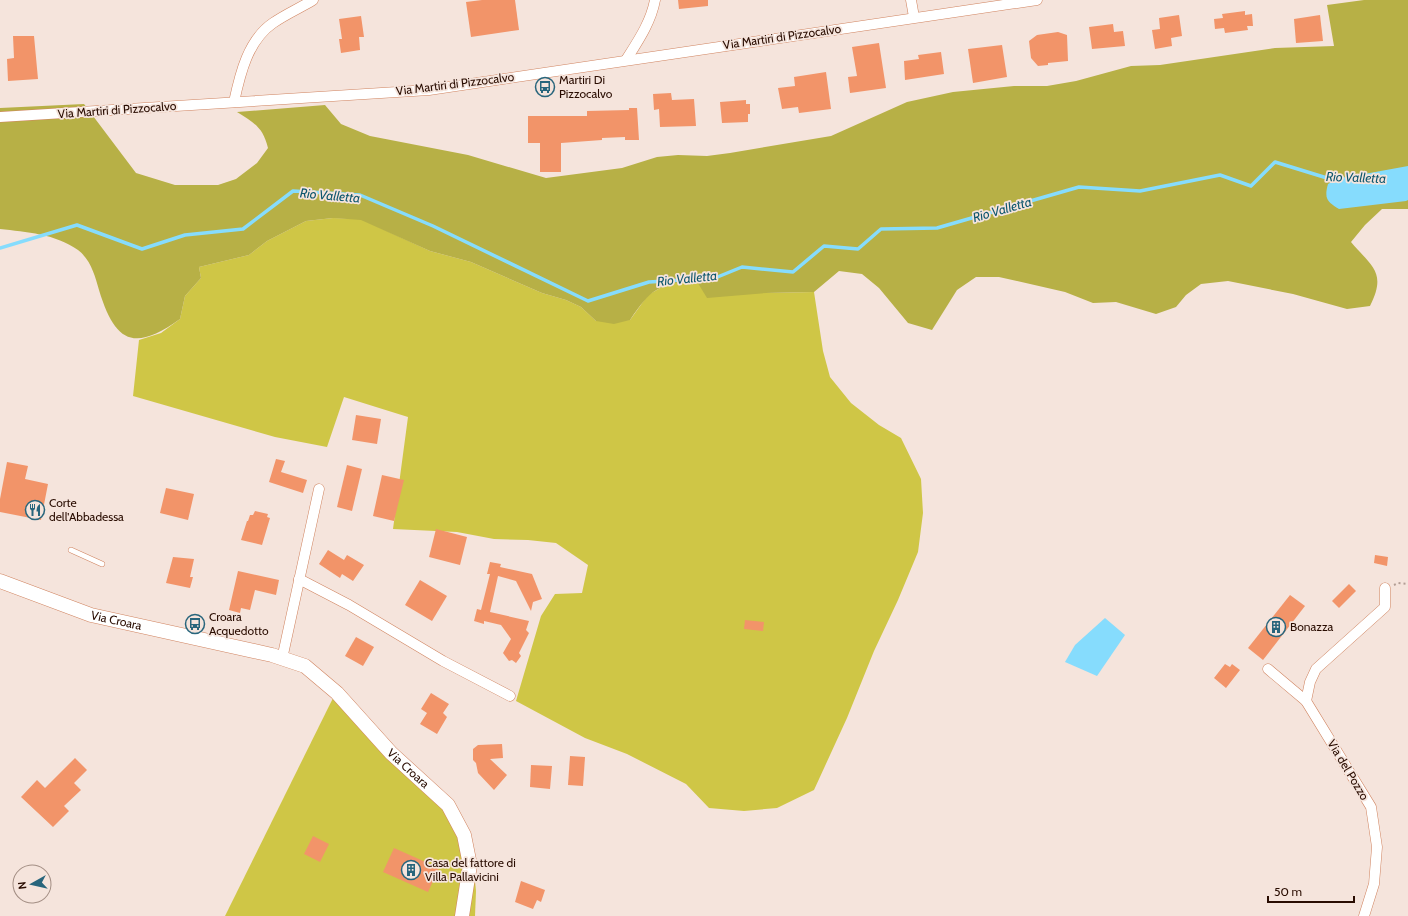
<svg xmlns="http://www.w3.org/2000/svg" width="1408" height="916" font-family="Cabin,sans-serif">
	<rect width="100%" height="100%" fill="#f5e4dc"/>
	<!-- green -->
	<g fill="#cfc646">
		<path d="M333 218 361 219 430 251 471 262 542 293 566 300 581 307 596 321 630 320 648 295 669 283 696 280 766 293 814 292 823 351 830 377 851 403 879 425 901 438 921 479 923 513 918 552 898 600 874 651 847 718 814 790 777 808 744 811 709 808 686 784 627 754 585 738 516 701 541 616 555 594 582 593 588 565 556 543 528 540 494 539 457 532 393 529 408 417 344 397 327 447 275 437 133 396 139 340 161 333 180 319 185 296 201 278 199 267 249 255 267 241 306 221Z"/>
		<path d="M336 692 445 810 474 871 476 891 475 916H225Z"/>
	</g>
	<!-- forest -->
	<path fill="#b7b046" d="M1364 0H1408V209H1382L1365 225 1351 242C1372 267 1387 272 1370 306L1347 309 1293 294 1228 281 1201 284 1186 295 1176 307 1156 314 1116 302 1093 303 1065 292 999 277H976L957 290 932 330 908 323 879 288 862 274 839 271 814 292 766 293 707 298 696 280C657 285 652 288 630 320L614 324 596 321 581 307 566 300 542 293 471 262 430 251 361 220 333 218 306 221 267 241 249 255 199 267 201 278 185 296 180 319C134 352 115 343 99 290 95 276 91 260 78 250 56 234 26 232 0 229V108L84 104 136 173 175 185H218L236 179 257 163 268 148C263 127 254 123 237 112L325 105 341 124 370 136 468 155 546 178 622 168 657 157 678 155 707 156 730 153 831 136 907 102 953 92 1014 86H1047L1076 81 1131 66 1160 65 1275 48 1334 46 1327 5Z"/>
	<!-- water -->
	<g fill="#86dcfd">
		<path d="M1408 166V200L1406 201 1339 209C1327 202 1324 198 1328 184L1337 179Z"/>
		<path d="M1105 618 1125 635 1097 676 1065 662 1075 645Z"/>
	</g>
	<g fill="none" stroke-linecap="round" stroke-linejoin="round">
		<!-- stream -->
		<path stroke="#86dcfd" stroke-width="3.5" d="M0 248 77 225 142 249 185 235 243 229 293 191 360 195 433 226 588 301 649 282 715 278 742 267 793 272 824 246 858 249 881 229 937 228 1079 187 1140 191 1220 175 1251 186 1275 162 1327 178H1343"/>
	</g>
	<!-- building -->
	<g fill="#f29469">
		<path d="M482 0H515L519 30 471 37 466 2Z"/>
		<path d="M678 0H708V6L679 9Z"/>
		<path d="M1245 11V15L1252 14 1253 26H1247L1248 30 1225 33 1224 28 1215 29 1214 19 1223 18 1222 14Z"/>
		<path d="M1179 15 1182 36 1171 38 1172 46 1155 49 1152 30 1160 29 1159 18Z"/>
		<path d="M1320 15 1323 41 1296 43 1294 19Z"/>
		<path d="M361 16 364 37H359L360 50 341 53 339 39H342L339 19Z"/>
		<path d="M1113 24 1114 32 1123 31 1125 46 1092 49 1089 27Z"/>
		<path d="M1058 32 1067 35 1068 61 1048 63V65L1038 66 1031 58 1029 41 1037 35Z"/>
		<path d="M13 36H34L38 79 8 81 7 59 14 58Z"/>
		<path d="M879 43 886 88 850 93 848 77 857 76 852 47Z"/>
		<path d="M1002 45 1007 77 973 83 968 49Z"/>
		<path d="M941 52 944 74 905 80 904 61 919 59 918 55Z"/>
		<path d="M826 72 831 109 799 113 798 107 782 109 778 88 795 86 794 77Z"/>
		<path d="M671 93 672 100 694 99 696 126 660 127 659 109 654 110 653 94Z"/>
		<path d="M746 100V104H750V114H748V122L722 123 720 102Z"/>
		<path d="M629 108H637L639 140H625V137L602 138V140L561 143V172H540V143H528V116H587V111L629 110Z"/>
		<path d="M356 415 381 419 377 444 352 440Z"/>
		<path d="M276 459 285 461 281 472 307 480 303 493 269 482Z"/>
		<path d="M7 462 28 466 25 479 48 484 41 520 0 512V499Z"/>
		<path d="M347 465 362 469 352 511 337 507Z"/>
		<path d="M382 475 404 480 394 521 373 516Z"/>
		<path d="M166 488 194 494 188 520 160 513Z"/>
		<path d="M255 511 268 514 267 517 270 518 262 545 241 540 247 521H248L250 515H253Z"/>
		<path d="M436 529 467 537 460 565 429 557Z"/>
		<path d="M328 550 344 560 347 555 364 565 353 581 342 574 340 578 319 564Z"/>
		<path d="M1375 555 1388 557 1387 566 1374 563Z"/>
		<path d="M173 557 194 559 190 577H193L190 588 166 583Z"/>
		<path d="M490 562 501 564 500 567 532 574 542 599 533 602 531 611 516 581 498 576 490 612 529 621 526 630 529 633 519 653 521 656 516 663 512 660 509 661 503 653 511 639 501 625 484 621V624L474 621 477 609 481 610 490 574H487Z"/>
		<path d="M238 571 279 580 276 595 255 590 250 610 241 608 240 613 229 610Z"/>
		<path d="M420 580 447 596 432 621 405 605Z"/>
		<path d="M1349 584 1356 591 1339 608 1332 601Z"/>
		<path d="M1290 595 1305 606 1263 660 1248 648Z"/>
		<path d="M745 620 764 622 763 631 744 629Z"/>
		<path d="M356 637 374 647 363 666 345 656Z"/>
		<path d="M1225 664 1230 667 1232 664 1240 670 1226 688 1214 678Z"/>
		<path d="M431 693 449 704 443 713 447 717 437 734 420 724 427 713 421 709Z"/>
		<path d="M502 744 503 758 490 759 507 775 494 790 478 773 476 763 473 760V749L478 745Z"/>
		<path d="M570 756 585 757 583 786 568 785Z"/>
		<path d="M75 758 87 770 74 783 81 790 64 806 69 811 53 827 21 797 37 780 45 788Z"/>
		<path d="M531 765 552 766 550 789 530 787Z"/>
		<path d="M313 836 329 844 320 862 304 854Z"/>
		<path d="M394 848 439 868 428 892 383 872Z"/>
		<path d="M521 881 545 890 541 902 537 900 533 909 515 902Z"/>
	</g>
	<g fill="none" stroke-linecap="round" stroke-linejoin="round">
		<!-- lane casing -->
		<g stroke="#d0835f" stroke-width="6">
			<path id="lane" d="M71 550 102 564"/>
		</g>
		<!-- street casing -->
		<g stroke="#d0835f" stroke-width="11">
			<g id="street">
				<path d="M911 0 914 17"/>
				<path d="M626 60C638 41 651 22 655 0"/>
				<path d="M234 102C240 74 248 40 273 23 286 14 300 8 313 0"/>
				<path d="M0 117 429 90 1037 0"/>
				<path d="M299 579 349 605 443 661 510 696"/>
				<path d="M282 659 319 489"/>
				<path d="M1268 669 1306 701 1371 807 1377 847 1374 884 1364 916"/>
				<path d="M1306 701 1310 682 1316 669 1385 607V588"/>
			</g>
		</g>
		<!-- secondary casing -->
		<g stroke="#d0835f" stroke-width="15">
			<g id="secondary">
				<path id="s1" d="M0 581 91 615 272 655 305 666 337 693 391 753 448 805 464 835 470 865 462 916"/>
			</g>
		</g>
		<!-- path -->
		<path stroke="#b29e95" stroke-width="2" stroke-dasharray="2 3" stroke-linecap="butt" d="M1394 585 1398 583 1408 584"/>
		<!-- lane -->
		<use href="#lane" stroke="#fff" stroke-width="5"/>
		<!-- street -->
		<use href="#street" stroke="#fff" stroke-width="10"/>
		<!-- secondary -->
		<use href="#secondary" stroke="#fff" stroke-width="14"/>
	</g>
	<!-- icons -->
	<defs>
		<g id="bus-ring" transform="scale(1)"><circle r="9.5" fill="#f5e4dc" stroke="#28657c" stroke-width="1.5"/><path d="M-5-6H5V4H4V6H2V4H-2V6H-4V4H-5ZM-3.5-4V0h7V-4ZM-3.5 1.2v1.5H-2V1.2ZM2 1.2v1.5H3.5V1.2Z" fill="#28657c"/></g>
		<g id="restaurant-ring" transform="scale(1)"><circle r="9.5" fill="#f5e4dc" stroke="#28657c" stroke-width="1.5"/><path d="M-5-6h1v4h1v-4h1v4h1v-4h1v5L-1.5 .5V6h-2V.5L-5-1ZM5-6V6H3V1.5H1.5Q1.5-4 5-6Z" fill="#28657c"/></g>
		<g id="building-ring" transform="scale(1)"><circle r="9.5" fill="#f5e4dc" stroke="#28657c" stroke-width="1.5"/><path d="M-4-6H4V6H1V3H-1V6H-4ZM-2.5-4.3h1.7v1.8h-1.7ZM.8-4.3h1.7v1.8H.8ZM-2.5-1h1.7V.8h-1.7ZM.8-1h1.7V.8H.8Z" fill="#28657c"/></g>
	</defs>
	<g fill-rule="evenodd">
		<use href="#bus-ring" x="545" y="87"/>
		<use href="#restaurant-ring" x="35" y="510"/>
		<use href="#bus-ring" x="195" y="624"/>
		<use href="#building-ring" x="1276" y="627"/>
		<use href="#building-ring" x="411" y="870"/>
	</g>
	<g text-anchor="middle" stroke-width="3.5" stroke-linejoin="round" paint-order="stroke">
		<!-- street labels -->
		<g font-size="12" fill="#290c01" stroke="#f5e4dc">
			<text transform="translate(782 37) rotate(-8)" y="4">Via Martiri di Pizzocalvo</text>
			<text transform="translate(455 84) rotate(-7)" y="4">Via Martiri di Pizzocalvo</text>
			<text transform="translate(117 110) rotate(-4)" y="4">Via Martiri di Pizzocalvo</text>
			<text dy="4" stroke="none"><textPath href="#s1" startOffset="123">Via Croara</textPath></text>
			<text dy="4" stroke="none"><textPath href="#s1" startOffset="463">Via Croara</textPath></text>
			<text transform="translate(1348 770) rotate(59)" y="4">Via del Pozzo</text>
		</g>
		<!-- poi labels -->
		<g font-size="12" fill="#290c01" stroke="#f5e4dc" text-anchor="start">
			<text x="559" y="84">Martiri Di<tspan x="559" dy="14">Pizzocalvo</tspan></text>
			<text x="49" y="507">Corte<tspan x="49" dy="14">dell'Abbadessa</tspan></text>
			<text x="209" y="621">Croara<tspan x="209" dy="14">Acquedotto</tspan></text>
			<text x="1290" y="631">Bonazza</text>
			<text x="425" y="867">Casa del fattore di<tspan x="425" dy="14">Villa Pallavicini</tspan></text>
		</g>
		<!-- water labels -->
		<g font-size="13" font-style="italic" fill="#0e576e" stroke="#f5e4dc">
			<text transform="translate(1356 177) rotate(2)" y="5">Rio Valletta</text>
			<text transform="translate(330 195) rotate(5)" y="5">Rio Valletta</text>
			<text transform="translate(1002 209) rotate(-16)" y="5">Rio Valletta</text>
			<text transform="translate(687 278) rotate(-6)" y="5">Rio Valletta</text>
		</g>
	</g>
	<!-- north arrow -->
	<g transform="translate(32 884) rotate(262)"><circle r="19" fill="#f5e4dc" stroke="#a38e84"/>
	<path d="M0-3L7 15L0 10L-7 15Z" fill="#28657c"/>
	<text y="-6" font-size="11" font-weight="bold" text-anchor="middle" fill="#290c01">N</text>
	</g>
	<!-- scale -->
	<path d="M1268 896v6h86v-6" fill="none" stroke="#290c01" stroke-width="2"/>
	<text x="1274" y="896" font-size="12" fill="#290c01" stroke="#f5e4dc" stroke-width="3" paint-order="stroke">50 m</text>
</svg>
